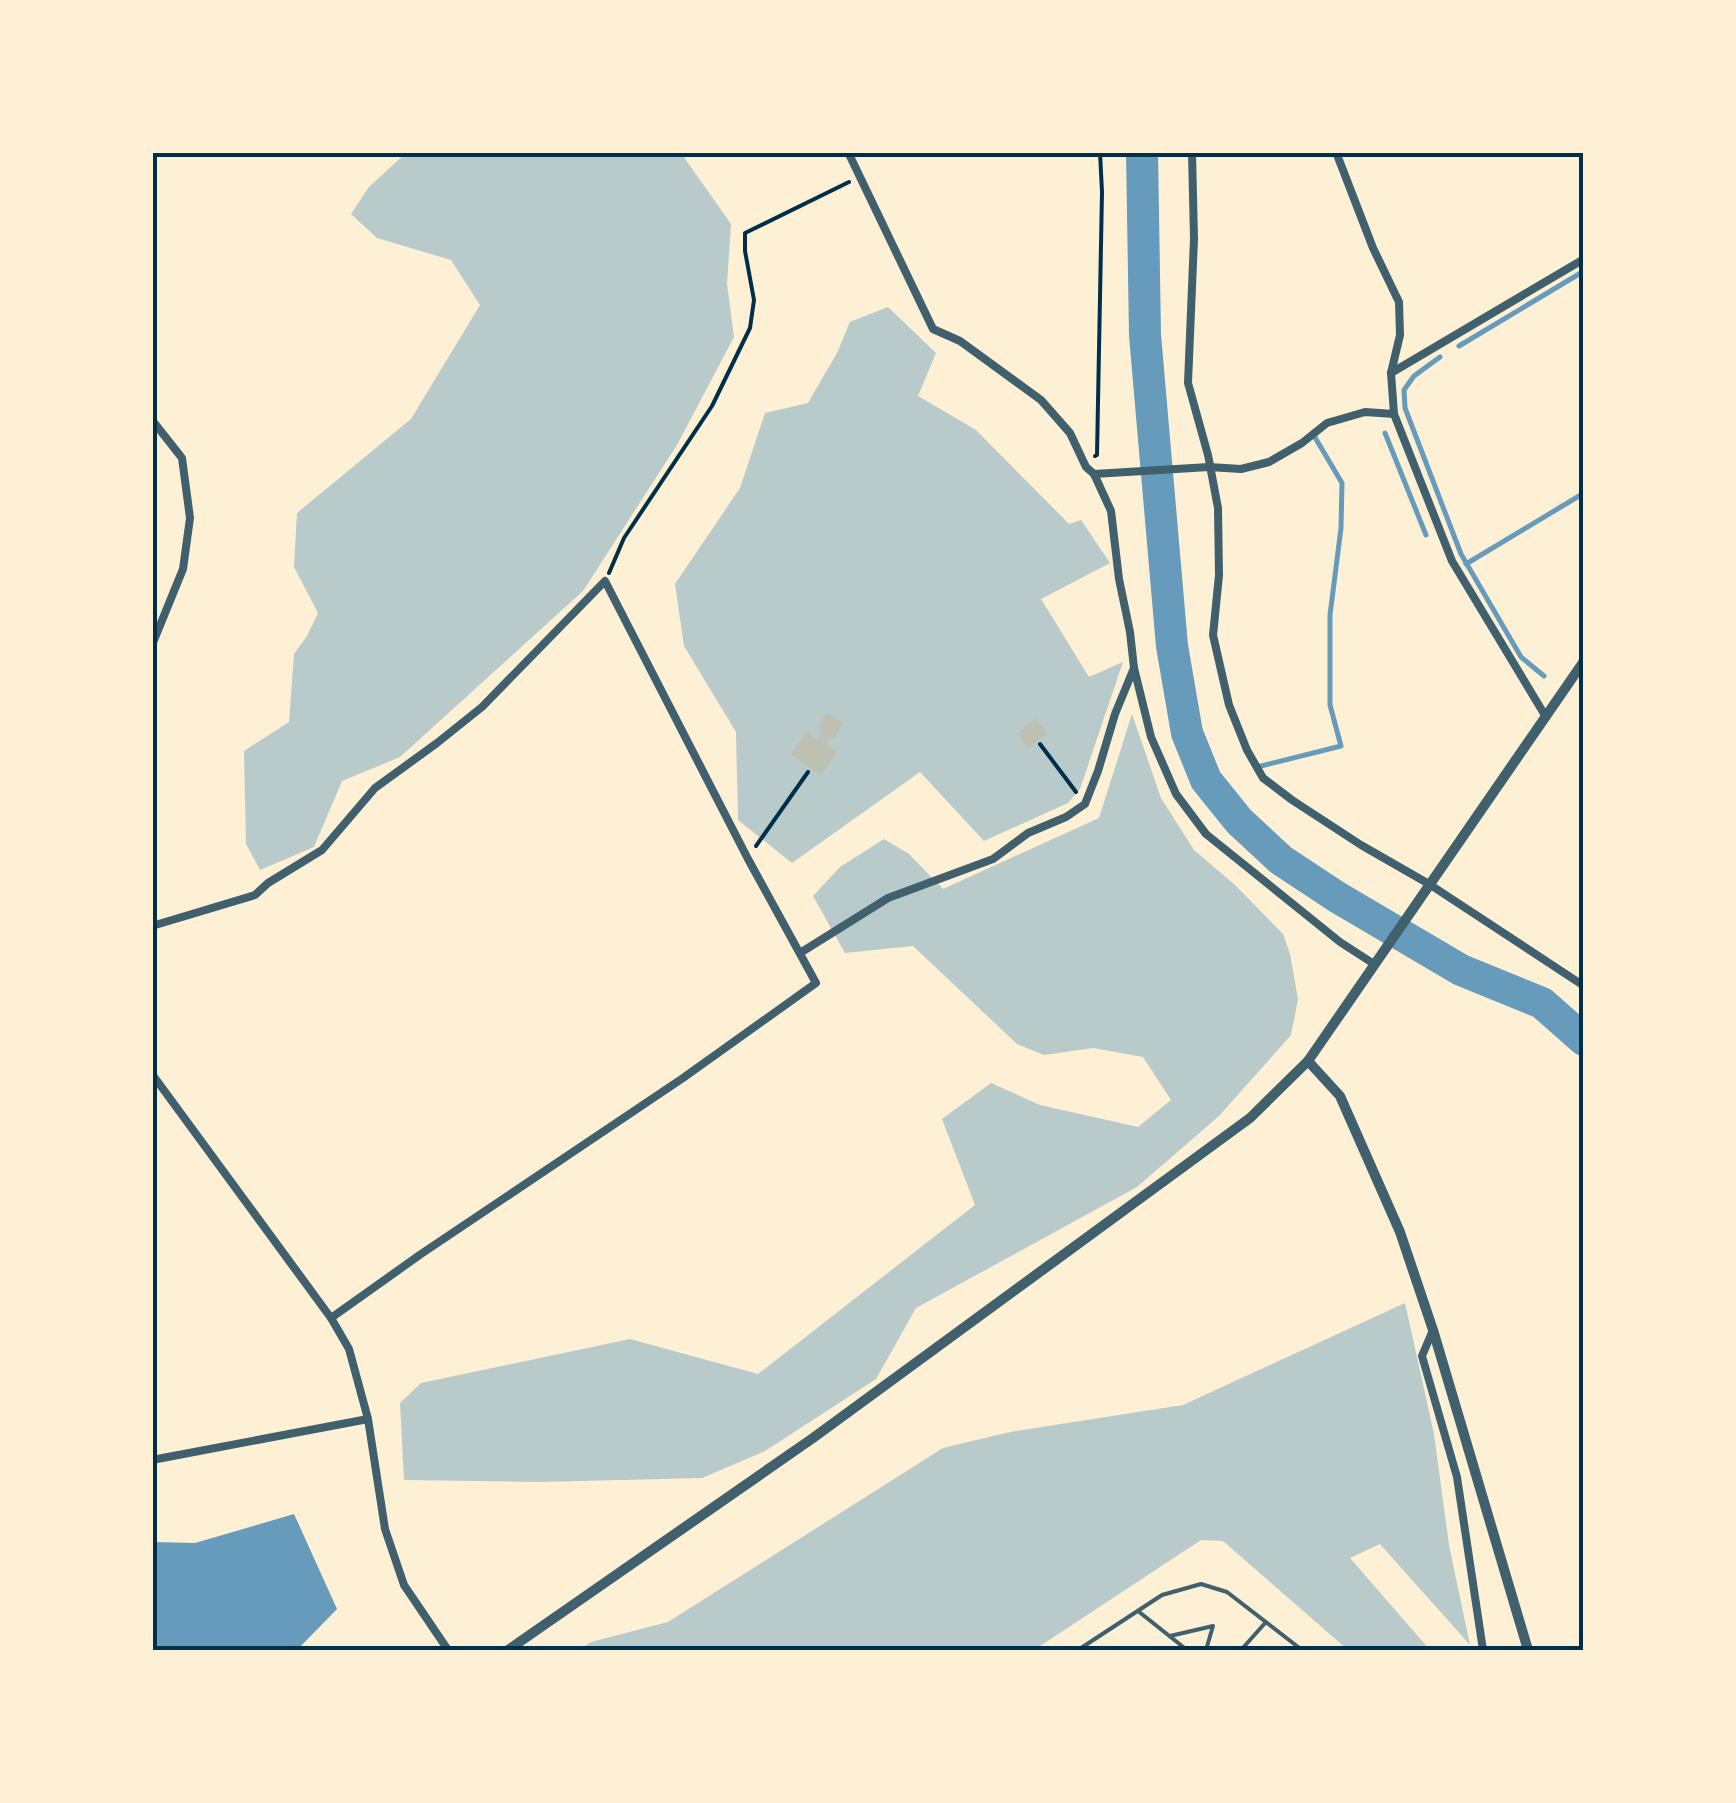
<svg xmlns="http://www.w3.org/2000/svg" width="1736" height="1803" font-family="'DejaVu Sans',sans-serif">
	<rect width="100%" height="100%" fill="#fdf0d5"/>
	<!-- green -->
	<g fill="#b9caca">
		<path d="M407 152 681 153 731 224 727 284 734 337 677 445 583 591 400 757 342 781 314 847 260 870 246 844 244 751 289 722 294 654 307 636 318 613 294 567 297 513 411 419 480 305 451 260 377 238 351 214 369 187Z"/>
		<path d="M888 307 936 353 918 396 976 430 1069 524 1081 520 1110 563 1041 599 1089 677 1123 662 1080 789 1068 803 984 841 920 772 792 863 738 820 736 732 684 646 675 584 740 488 765 413 808 403 837 353 850 322Z"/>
		<path d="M1132 714 1161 798 1194 850 1235 885 1283 934 1290 954 1298 999 1291 1035 1219 1116 1137 1187 916 1308 876 1379 765 1451 702 1478 540 1482 404 1480 400 1403 421 1383 630 1339 758 1374 975 1205 942 1119 991 1083 1040 1105 1138 1127 1171 1100 1143 1057 1093 1048 1044 1055 1017 1044 913 946 845 953 813 896 840 867 884 839 909 854 943 889 1099 818Z"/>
		<path d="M1405 1303 1434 1434 1449 1545 1470 1645 1380 1544 1350 1558 1430 1650H1348L1223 1541 1201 1540 1034 1650H578L591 1642 668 1622 943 1448 1010 1432 1183 1405Z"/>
	</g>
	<!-- water -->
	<path fill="#669bbc" d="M294 1514 337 1609 297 1650H153V1542L195 1543Z"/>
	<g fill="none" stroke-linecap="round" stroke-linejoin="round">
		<!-- stream -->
		<g stroke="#669bbc" stroke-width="5">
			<path d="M1459 346 1584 271"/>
			<path d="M1440 357 1414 376 1404 390 1405 408 1461 554 1521 657 1544 676"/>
			<path d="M1385 433 1426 535"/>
			<path d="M1466 564 1584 493"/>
			<path d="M1257 767 1341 746 1330 705V615L1341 528 1342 483 1313 434"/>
		</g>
		<!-- river -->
		<path stroke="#669bbc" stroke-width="32" d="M1142 152 1145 335 1172 646 1187 733 1206 780 1239 821 1281 860 1337 897 1461 970 1542 1003 1584 1040"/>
	</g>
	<!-- building -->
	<g fill="#bec0b2">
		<path d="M827 713 843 723 834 738 831 736 826 744 837 752 821 776 791 754 806 732 817 739 822 732 817 728Z"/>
		<path d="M1035 718 1048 733 1029 748 1017 734Z"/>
	</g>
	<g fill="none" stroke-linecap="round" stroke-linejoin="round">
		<!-- path -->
		<g stroke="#003049" stroke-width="4">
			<path d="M1095 456 1097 455 1102 192 1100 152"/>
			<path d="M609 573 624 538 712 406 750 328 754 300 745 251V233L849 182"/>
			<path d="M1040 744 1076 792"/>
			<path d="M756 846 808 772"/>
		</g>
		<!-- service -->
		<g stroke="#3f606c" stroke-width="4">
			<path d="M1138 1611 1187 1650"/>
			<path d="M1170 1636 1213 1626 1206 1650"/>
			<path d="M1078 1650 1162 1595 1201 1584 1227 1592 1302 1650"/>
			<path d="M1241 1650 1266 1622"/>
		</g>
		<!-- minor -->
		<g stroke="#3f606c" stroke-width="8">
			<path d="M848 152 933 329 960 341 1041 400 1070 433 1086 467 1094 474 1111 511 1119 579 1130 632 1134 668 1151 737 1176 794 1206 834 1340 942 1374 964"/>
			<path d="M1192 152 1194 239 1188 383 1208 455 1218 508 1219 575 1213 635 1229 705 1247 750 1263 778 1292 800 1361 845 1429 884 1584 986"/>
			<path d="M1336 152 1373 248 1399 302 1400 335 1391 373 1394 414 1452 561 1546 717"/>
			<path d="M1391 373 1584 259"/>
			<path d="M152 420 182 458 190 518 183 569 152 645"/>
			<path d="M1094 474 1209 467 1241 469 1269 462 1302 443 1327 423 1365 412 1394 414"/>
			<path d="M152 926 255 895 268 883 322 850 375 788 437 743 482 707 605 581 748 859 816 983 683 1078 421 1254 331 1318"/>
			<path d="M800 953 888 898 993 859 1028 833 1066 817 1085 804 1098 771 1115 714 1134 668"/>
			<path d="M152 1074 331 1318 349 1349 368 1419 385 1529 404 1585 448 1650"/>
			<path d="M1433 1330 1422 1356 1457 1477 1483 1650"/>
			<path d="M152 1460 368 1419"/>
		</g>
		<!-- tertiary -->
		<g stroke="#3f606c" stroke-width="10">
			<path d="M1308 1061 1340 1096 1400 1232 1433 1330 1528 1650"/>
			<path d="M508 1650 813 1438 1250 1118 1308 1061 1584 661"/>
		</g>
	</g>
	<!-- border -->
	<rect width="1736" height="1803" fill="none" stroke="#fdf0d5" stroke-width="310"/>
	<rect x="155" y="155" width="1426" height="1493" fill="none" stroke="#003049" stroke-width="4"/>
</svg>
